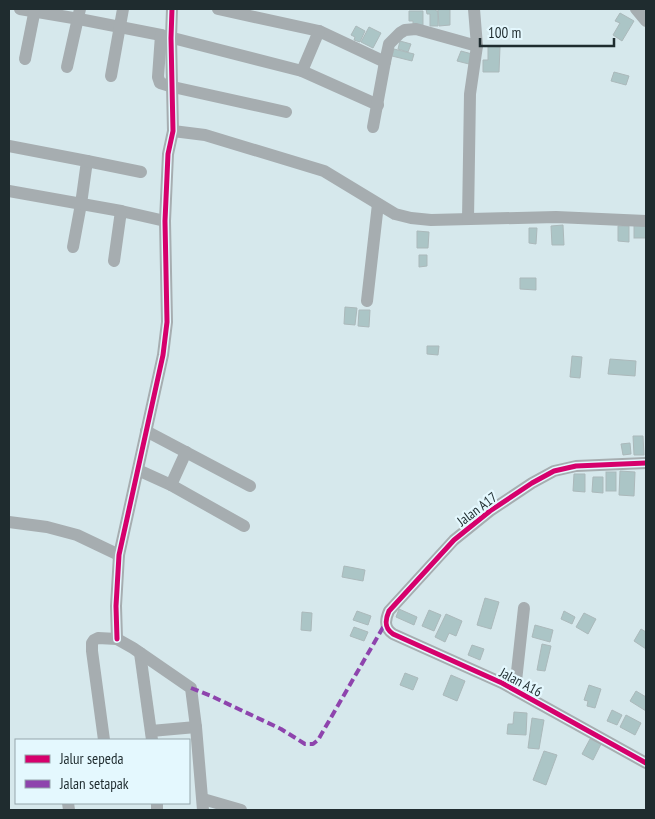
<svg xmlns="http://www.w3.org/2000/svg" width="655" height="819" font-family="'PT Sans Narrow',sans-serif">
	<rect width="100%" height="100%" fill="#d6e8ec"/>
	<!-- building -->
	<g fill="#abc5c6" stroke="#abb9bb">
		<path d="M426 9H436V11H438V26H430V14H427Z"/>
		<path d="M438 9H450V25L439 26Z"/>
		<path d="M409 11H423V25H413V21H409Z"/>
		<path d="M620 13 634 21 622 41 613 35 620 23 615 21Z"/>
		<path d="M356 26 365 31 360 42 354 40 355 37 351 35Z"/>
		<path d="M369 27 381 33 373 48 361 42Z"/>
		<path d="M400 41 411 44 408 52 398 49Z"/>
		<path d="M488 46 500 47 499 72H483V60H488Z"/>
		<path d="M394 49 414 54 412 61 392 56Z"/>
		<path d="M461 51 472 54 469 64 457 61Z"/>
		<path d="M614 72 629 76 626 85 611 81Z"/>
		<rect x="634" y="222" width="12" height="16"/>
		<path d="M563 225 564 245H552L551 226Z"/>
		<path d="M618 226H629V242L618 241Z"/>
		<path d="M529 228H537L536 244 529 243Z"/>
		<path d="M417 231 429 232 428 248H417Z"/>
		<path d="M419 255H427V266L419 267Z"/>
		<path d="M520 278H536V290L520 289Z"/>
		<path d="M345 307 357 308 355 325 344 324Z"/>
		<path d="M359 310H370L369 327 358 326Z"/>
		<path d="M427 346H439L438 355 427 354Z"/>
		<path d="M572 356 582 357 580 378 570 377Z"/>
		<path d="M610 359 636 361 635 376 608 374Z"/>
		<path d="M633 436H643L644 455H634Z"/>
		<path d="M630 443 631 454 623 455 621 444Z"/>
		<path d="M620 471 635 472 634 496 619 495Z"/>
		<rect x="606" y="472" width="10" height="19"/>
		<path d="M574 474H585V492L573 491Z"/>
		<path d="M593 477H603V493L592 492Z"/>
		<path d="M344 566 365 570 363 581 342 577Z"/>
		<path d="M485 598 499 602 491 629 477 625Z"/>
		<path d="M399 609 417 617 414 625 396 617Z"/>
		<path d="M429 610 441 615 434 631 422 626Z"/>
		<path d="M357 611 371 616 368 625 353 620Z"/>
		<path d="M564 611 575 617 572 624 561 619Z"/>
		<path d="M302 612 312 613 311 631 301 630Z"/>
		<path d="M584 613 596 619 588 634 576 627Z"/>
		<path d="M446 614 462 621 456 636 449 633 445 642 435 637Z"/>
		<path d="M535 625 553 630 550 642 532 637Z"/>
		<path d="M354 627 368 632 364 641 350 636Z"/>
		<path d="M641 629 646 632V649L634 641Z"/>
		<path d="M542 644 551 646 545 671 537 670Z"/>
		<path d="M472 645 484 649 480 660 468 655Z"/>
		<path d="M405 673 418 678 413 690 400 685Z"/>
		<path d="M451 675 465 681 457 701 443 695Z"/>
		<path d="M589 685 601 689 595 708 587 706 588 701 584 700Z"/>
		<path d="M636 691 646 697V711L630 701Z"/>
		<path d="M612 710 622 715 617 725 607 721Z"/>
		<path d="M514 712 527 713 526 735 507 734 508 724H513Z"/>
		<path d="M626 715 641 723 635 735 620 727Z"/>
		<path d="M532 718 544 720 539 749 528 748Z"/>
		<path d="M590 739 601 744 593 760 582 754Z"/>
		<path d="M544 751 557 755 546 785 533 780Z"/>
	</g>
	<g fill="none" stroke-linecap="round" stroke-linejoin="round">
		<!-- minor -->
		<g stroke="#a6adb0" stroke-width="12">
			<path d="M20 9 79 19 161 35 302 71 378 105"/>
			<path d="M218 9 319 31 385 62"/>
			<path d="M636 9 646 21"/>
			<path d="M161 35 158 77 160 83 173 87 286 112"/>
			<path d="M25 59 35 9"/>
			<path d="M67 67 80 9"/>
			<path d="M302 71 319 31"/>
			<path d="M111 76 123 9"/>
			<path d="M373 127 385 62 389 44 400 33 405 30 416 29 477 46"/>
			<path d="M173 131 205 135 324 171 395 214 411 218 431 220 556 217 646 221"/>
			<path d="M9 146 87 161 81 204 73 247"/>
			<path d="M87 161 141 172"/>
			<path d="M9 191 121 211 165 221"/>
			<path d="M468 219 470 94 477 46 474 9"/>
			<path d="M114 261 121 211"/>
			<path d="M367 301 378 204"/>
			<path d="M146 431 250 486"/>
			<path d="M646 463 576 466 554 471 532 483 490 511 454 540 389 611C385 620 384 628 393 634L502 683 646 763"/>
			<path d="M138 470 171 485 244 526"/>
			<path d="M171 485 186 452"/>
			<path d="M9 522 47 527 77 535 119 555"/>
			<path d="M117 639 116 606 119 555 163 355 167 322 165 221 168 154 173 131 171 38 172 9"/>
			<path d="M140 653 152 740"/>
			<path d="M515 690 524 608"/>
			<path d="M151 731 196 727"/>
			<path d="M104 740 92 651V643L94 640 98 638 117 639 133 648 191 688 196 727 203 810"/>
			<path d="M203 799 241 810"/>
			<path d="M68 803 69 810"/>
			<path d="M157 803V810"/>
		</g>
		<!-- quiet -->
		<path stroke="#8e44ad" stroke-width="4" stroke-dasharray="8 4" stroke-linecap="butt" d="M191 688 211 696 281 729 305 744H313L318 740 385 624 386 622"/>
		<!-- cycleway casing -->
		<g stroke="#e4f8fe" stroke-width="8">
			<g id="cycleway">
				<path d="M646 463 576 466 554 471 532 483 490 511 454 540 389 611C385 620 384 628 393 634L502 683 646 763"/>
				<path d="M117 639 116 606 119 555 163 355 167 322 165 221 168 154 173 131 171 38 172 9"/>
			</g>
		</g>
		<!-- cycleway -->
		<use href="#cycleway" stroke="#d6006c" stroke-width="5"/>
	</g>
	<g text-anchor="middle" stroke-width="4.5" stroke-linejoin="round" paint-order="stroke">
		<!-- street labels -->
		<g font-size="14" fill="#1f2c2f" stroke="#e4f8fe">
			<text transform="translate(477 509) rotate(-37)" y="5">Jalan A17</text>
			<text transform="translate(521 682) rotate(28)" y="5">Jalan A16</text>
		</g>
	</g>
	<!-- border -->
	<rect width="655" height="819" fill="none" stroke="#1f2c2f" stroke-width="20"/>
	<!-- legend -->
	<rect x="15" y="739" width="175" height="65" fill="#e4f8fe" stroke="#95a6ab"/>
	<rect x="25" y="755" width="25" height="8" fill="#d6006c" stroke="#95a6ab"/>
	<text x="60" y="764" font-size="15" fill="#1f2c2f">Jalur sepeda</text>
	<rect x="25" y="780" width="25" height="8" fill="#8e44ad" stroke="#95a6ab"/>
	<text x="60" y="789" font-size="15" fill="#1f2c2f">Jalan setapak</text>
	<!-- scale -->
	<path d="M480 38v8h134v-8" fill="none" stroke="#1f2c2f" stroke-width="2.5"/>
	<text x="488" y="38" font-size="15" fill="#1f2c2f" stroke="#e4f8fe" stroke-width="4" paint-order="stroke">100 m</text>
</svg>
